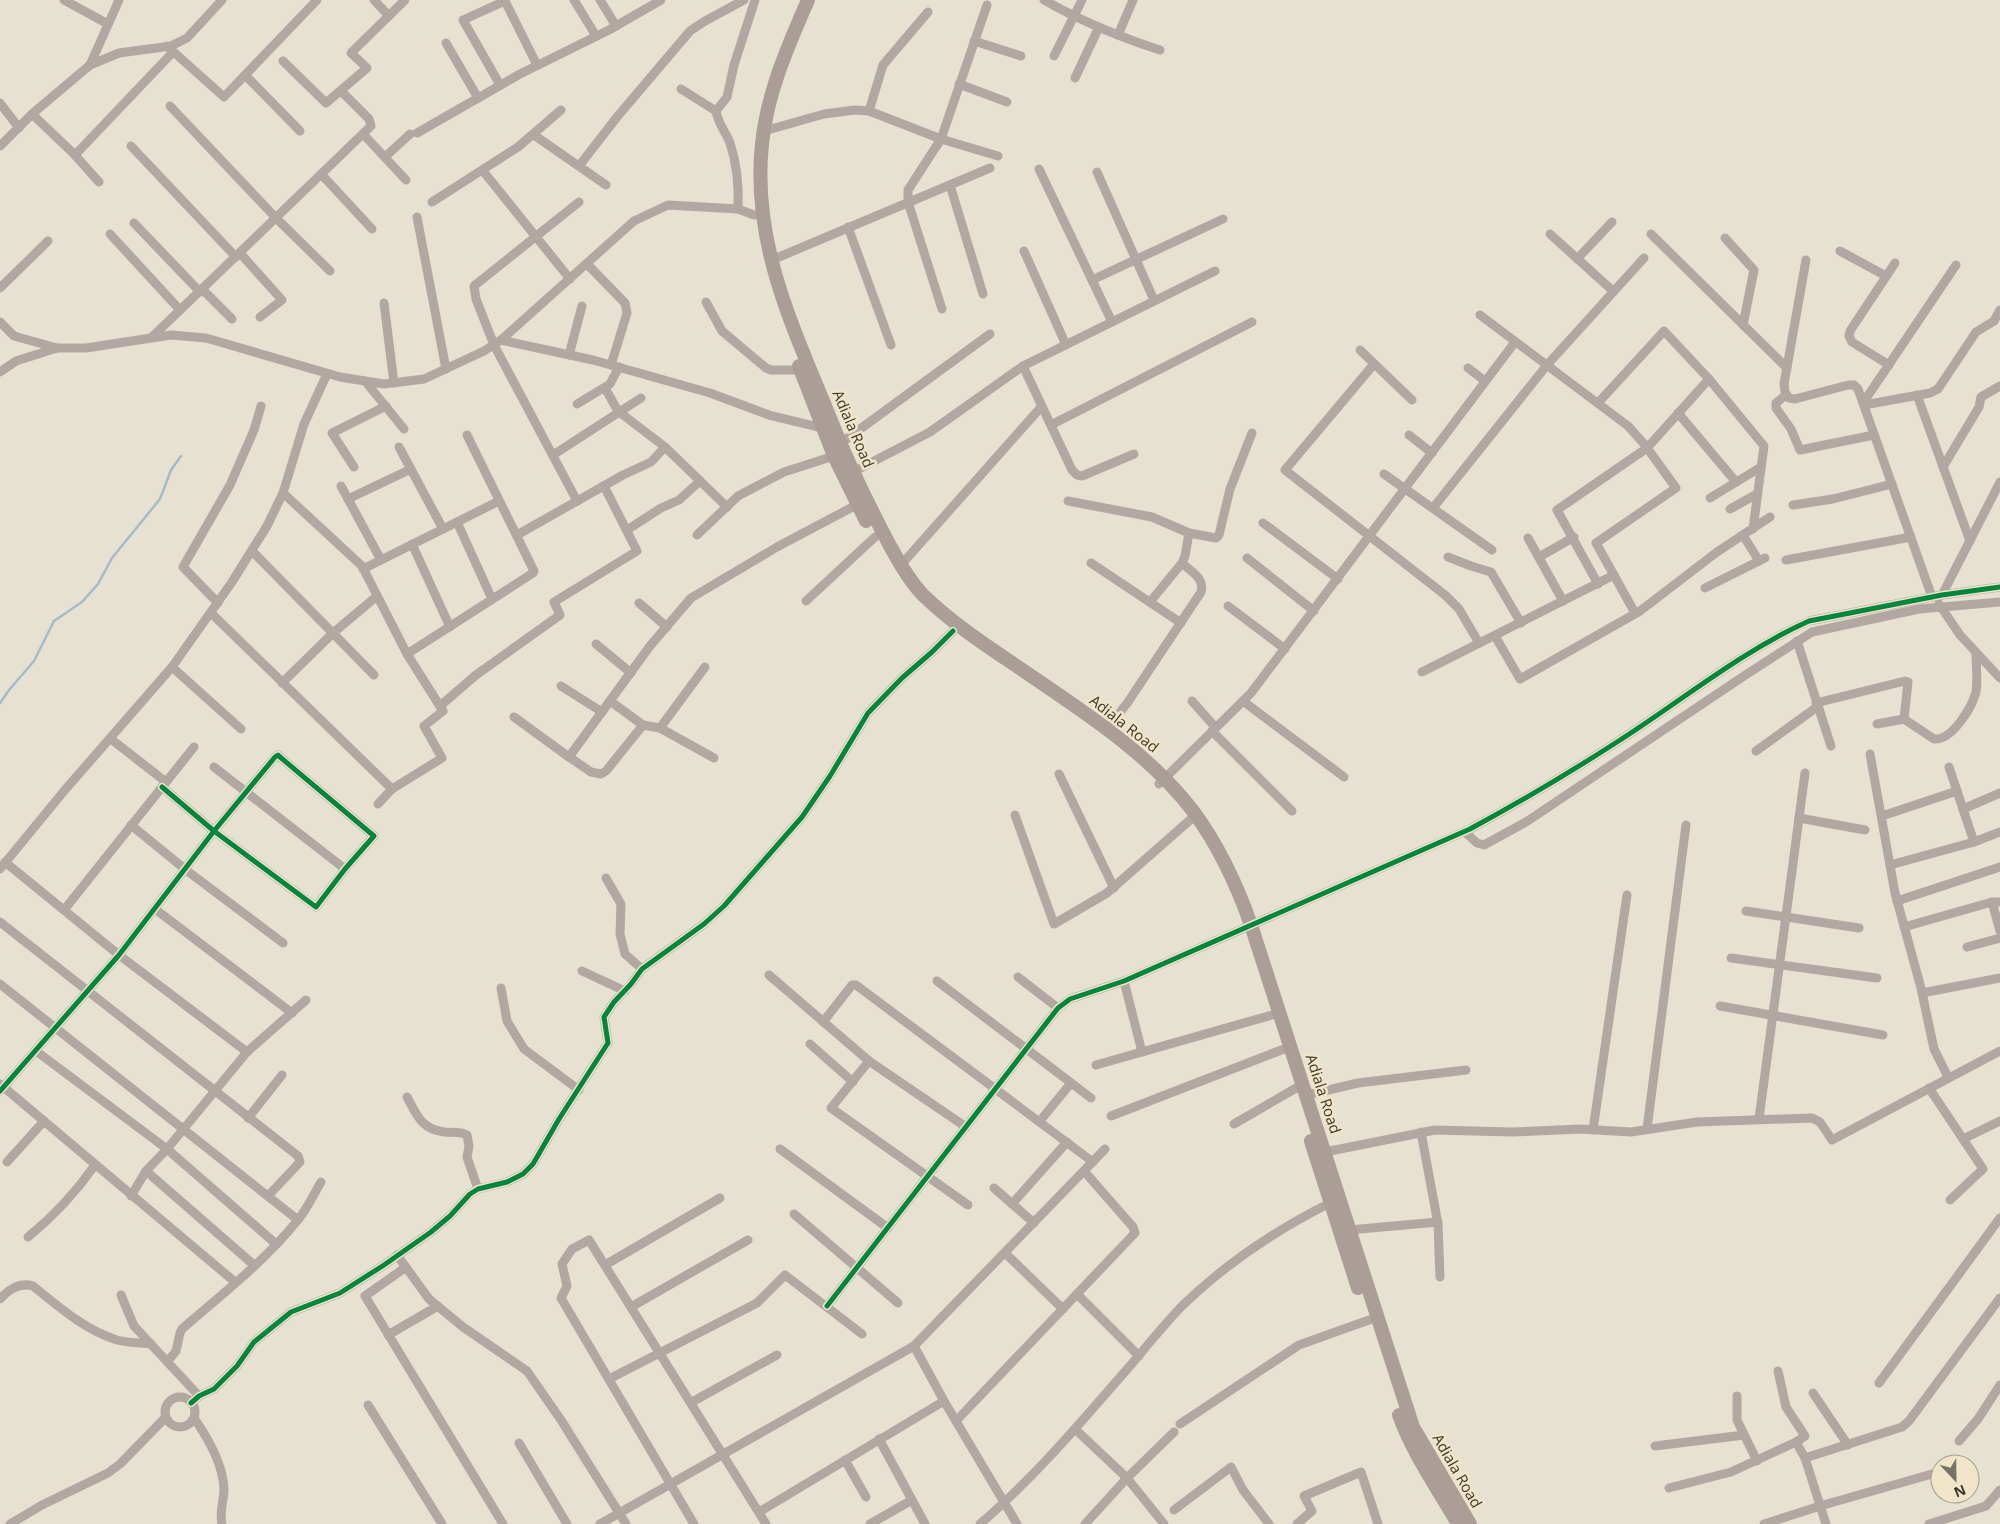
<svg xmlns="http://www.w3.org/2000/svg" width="2000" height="1524" font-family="'Open Sans',sans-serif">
	<rect width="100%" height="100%" fill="#e7e1d2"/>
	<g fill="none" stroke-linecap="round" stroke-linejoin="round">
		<!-- stream -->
		<path stroke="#a4bcc5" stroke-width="2.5" d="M0 703 9 690 34 661 54 621 82 602 98 584 112 558 160 499 171 470 181 456"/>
		<!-- minor -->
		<g stroke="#b3a7a2" stroke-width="9">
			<path d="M64 0 108 24"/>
			<path d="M374 0 389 16"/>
			<path d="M574 0 596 36"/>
			<path d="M600 0 616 26"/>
			<path d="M1044 0C1081 21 1120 37 1160 50"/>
			<path d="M1118 35 1133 0"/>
			<path d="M974 41 1021 56"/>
			<path d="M446 43 478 98"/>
			<path d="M167 46 224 97 317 0"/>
			<path d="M1054 56 1082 0"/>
			<path d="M283 61 326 103 367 68 351 53 405 0"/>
			<path d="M90 65 119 0"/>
			<path d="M245 75 300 131"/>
			<path d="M1075 78 1099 27"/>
			<path d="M959 84 1007 102"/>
			<path d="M500 85 463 20 505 1 537 65"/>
			<path d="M681 89 716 111C718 124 726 132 730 143 737 164 739 188 738 209"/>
			<path d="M0 103 19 128"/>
			<path d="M170 106 276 218 330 271"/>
			<path d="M716 111 727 97 734 65 755 0"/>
			<path d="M869 111 883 65 928 12"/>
			<path d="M32 114 73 153 99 182"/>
			<path d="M764 131 824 114 855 110 869 111 941 139 998 156"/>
			<path d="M417 133 520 74 609 30 661 0"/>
			<path d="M364 135 406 180"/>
			<path d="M534 135 606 185"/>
			<path d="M0 146 32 114 90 65 119 53 171 46 187 38 222 0"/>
			<path d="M131 146 236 257"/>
			<path d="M75 155 173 52"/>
			<path d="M385 157 410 134"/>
			<path d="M579 166 617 117 690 31 705 21 744 0"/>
			<path d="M1039 169 1112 322"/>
			<path d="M483 171 570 279"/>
			<path d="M1097 172 1154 300"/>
			<path d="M322 175 372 229"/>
			<path d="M950 185 983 294"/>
			<path d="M432 202 518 147 561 110"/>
			<path d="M417 217 446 369"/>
			<path d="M134 223 200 292"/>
			<path d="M848 227 891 345"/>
			<path d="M110 234 180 310"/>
			<path d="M1550 234 1613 291"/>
			<path d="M1651 234 1787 368"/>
			<path d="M1725 238 1754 270 1743 325"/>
			<path d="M1024 251 1066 345"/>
			<path d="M1840 251 1886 276"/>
			<path d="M240 253 282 300 260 317"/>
			<path d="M1577 259 1612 222"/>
			<path d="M772 260 990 168"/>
			<path d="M1806 260 1784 384 1785 392 1789 398 1795 399 1848 385H1854L1858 389 1932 597"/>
			<path d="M587 264 625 303 627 313 611 365"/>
			<path d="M1092 280 1223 219"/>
			<path d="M0 288 48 241"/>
			<path d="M202 289 232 319"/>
			<path d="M706 302 722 331 766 368 771 370H801"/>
			<path d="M384 303 394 383"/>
			<path d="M942 309 908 202V190L941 139 987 5"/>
			<path d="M1480 315 1628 426 1645 445 1676 488 1596 543 1635 613"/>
			<path d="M0 322 14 336 57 348H86L171 335 206 338 340 377 384 384 424 379 484 351 501 340 634 221 668 205 738 209 754 215 762 214"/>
			<path d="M151 338 371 126 369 119 341 91"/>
			<path d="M501 340 593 360 710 393 769 415 823 428"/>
			<path d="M1360 350 1412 400"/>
			<path d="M569 355 582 306"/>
			<path d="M1374 364 1285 470 1445 595 1459 609 1479 643"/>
			<path d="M1889 365 1852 342 1849 336 1850 331 1895 263"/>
			<path d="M1023 366 1072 470 1077 475 1082 476 1134 454"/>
			<path d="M1468 368 1485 381"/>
			<path d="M0 372 16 361 57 348"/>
			<path d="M365 381 404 429"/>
			<path d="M605 388 618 411 665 447 727 507"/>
			<path d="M1786 395 1776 403V408L1791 429 1800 450 1874 435"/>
			<path d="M1917 395 1970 541"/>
			<path d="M1598 403 1664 331 1709 379 1764 446 1753 529"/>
			<path d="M1863 403 1956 265"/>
			<path d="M577 404 610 384 619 367"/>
			<path d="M1864 405 1930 393 1938 389 1976 332 1994 321 2000 310"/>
			<path d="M1678 413 1736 482"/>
			<path d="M1051 425 1252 322"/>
			<path d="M1409 435 1432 453"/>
			<path d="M841 443 990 334"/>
			<path d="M399 447 443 529"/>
			<path d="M553 455 641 398"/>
			<path d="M354 467 332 433 386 406"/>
			<path d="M1943 467 1979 407 1981 397 2000 386"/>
			<path d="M853 472 930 432 1023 366 1215 271"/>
			<path d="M1384 474 1492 550"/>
			<path d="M341 486 381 560"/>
			<path d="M283 493 362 566 407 654 443 711 424 726 442 758 392 789 378 804"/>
			<path d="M1710 498 1761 467"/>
			<path d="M348 499 411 469"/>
			<path d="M577 501 494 345 476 299 474 286 579 202"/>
			<path d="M1068 501 1152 517 1189 533 1216 538 1219 535 1230 489 1252 433"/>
			<path d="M1793 505 1833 499 1892 484"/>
			<path d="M1433 508 1547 365 1644 258"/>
			<path d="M1730 509 1757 494"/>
			<path d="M457 522 492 599"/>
			<path d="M1263 523 1338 579"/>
			<path d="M627 530 661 508 679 500 700 481"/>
			<path d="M517 535 623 475 651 462 665 447"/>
			<path d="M697 535 738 496 784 472 834 456"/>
			<path d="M1743 535 1759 561"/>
			<path d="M1528 538 1563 601"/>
			<path d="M412 544 450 627"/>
			<path d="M252 551 374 675"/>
			<path d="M1448 557 1471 566 1491 572 1521 623"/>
			<path d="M1539 557 1574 537"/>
			<path d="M1247 558 1314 611"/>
			<path d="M1786 560 1911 537"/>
			<path d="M1091 563 1181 623"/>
			<path d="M901 565 1042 406"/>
			<path d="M363 569 499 501"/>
			<path d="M1598 584 1557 510 1647 448 1709 379"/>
			<path d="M1705 588 1765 558"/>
			<path d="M1942 595 2000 482"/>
			<path d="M806 601 875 537 883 532"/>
			<path d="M1150 602 1182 563 1185 556 1189 533"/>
			<path d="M218 603 183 567 230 485 254 430 261 406"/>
			<path d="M639 603 667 627"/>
			<path d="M1939 604 1960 635 2000 678"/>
			<path d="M1228 606 1285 649"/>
			<path d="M211 613 392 789"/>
			<path d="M1495 636 1520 679 1640 611 1717 552 1770 517"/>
			<path d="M1797 641 1831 746"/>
			<path d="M596 644 631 673"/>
			<path d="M407 654 533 573 534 571 467 435"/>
			<path d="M172 667 241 729"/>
			<path d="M1422 672 1614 575"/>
			<path d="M282 683 333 633 377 596"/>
			<path d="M561 686 602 712"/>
			<path d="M610 701 643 725 660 728 714 758"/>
			<path d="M1192 701 1215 727"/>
			<path d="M1243 701 1344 777"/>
			<path d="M1816 703 1905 681 1908 682 1904 719"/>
			<path d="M440 706 476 675 560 615 554 602 637 551 604 486"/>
			<path d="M514 717 569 757 650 646 691 598 777 547 862 502"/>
			<path d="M1877 724 1904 719 1934 739C1952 741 1972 707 1976 692 1978 680 1976 665 1976 653"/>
			<path d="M660 728 705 667"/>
			<path d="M1107 729 1128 702 1201 592C1205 578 1191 572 1182 563"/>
			<path d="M1212 731 1292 811"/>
			<path d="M111 739 166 782"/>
			<path d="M1756 751 1817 707"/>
			<path d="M1870 754 1895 893 1921 988 1934 1049 1948 1077"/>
			<path d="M569 757 591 772 601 774 606 771 643 725"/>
			<path d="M214 767 345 869"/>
			<path d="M1949 767 1974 842"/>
			<path d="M1059 774 1114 888"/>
			<path d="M1159 784 1251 693 1515 342"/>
			<path d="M1963 809 2000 793"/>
			<path d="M1015 815 1054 924 1107 893 1190 820"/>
			<path d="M1882 816 1957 791"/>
			<path d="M1799 818 1865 830"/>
			<path d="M131 825 186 870 283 943"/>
			<path d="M1465 832 1477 843 1484 845 1526 822 1744 676 1812 632 1919 609 2000 602"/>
			<path d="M5 862 119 955 247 1052"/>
			<path d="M1890 865 1974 842 2000 832"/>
			<path d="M0 869 64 791 172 667 232 582 267 526 283 493 304 424 327 374"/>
			<path d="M606 878 621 904 620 934 625 954 642 969"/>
			<path d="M1897 901 2000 867"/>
			<path d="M1992 902 2000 931"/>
			<path d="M155 909 292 1013"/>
			<path d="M64 910 194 747"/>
			<path d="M1746 911 1859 928"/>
			<path d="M0 922 298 1156 300 1162 268 1196"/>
			<path d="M1904 927 1992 902H2000"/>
			<path d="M1967 947 2000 938"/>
			<path d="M1731 958 1877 978"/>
			<path d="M582 971 625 991"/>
			<path d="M769 975 869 1061 966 1127"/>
			<path d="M1018 977 1058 1008"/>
			<path d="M937 981 1091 1098"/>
			<path d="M1124 981 1142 1052"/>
			<path d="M0 984 298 1220"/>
			<path d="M501 988 507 1021 524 1049 579 1090"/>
			<path d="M1922 993 2000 978"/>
			<path d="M1720 1006 1883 1035"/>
			<path d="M823 1022 852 985H856L1093 1162"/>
			<path d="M810 1044 853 1082"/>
			<path d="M36 1051 167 1149 276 1244"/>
			<path d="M869 1061 831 1108 968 1205"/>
			<path d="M1096 1065 1272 1015"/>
			<path d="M0 1084 235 1282"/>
			<path d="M1929 1088 1983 1169 1950 1200"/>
			<path d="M0 1091 119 955 214 831 275 757 278 755 280 757 374 836 345 869 316 907 214 831 162 787"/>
			<path d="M1307 1095 1358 1083 1466 1070"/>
			<path d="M407 1097C417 1115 421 1129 444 1132 453 1133 459 1131 467 1135L469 1146 467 1157 478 1189"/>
			<path d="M1111 1116 1284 1049"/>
			<path d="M248 1118 282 1075"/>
			<path d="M1759 1119 1805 773"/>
			<path d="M1040 1121 1071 1083"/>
			<path d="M1234 1124 1296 1088"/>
			<path d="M1647 1129 1686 825"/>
			<path d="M1593 1130 1627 895"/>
			<path d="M1421 1132 1438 1224 1440 1277"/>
			<path d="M1963 1139 2000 1121"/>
			<path d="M780 1149 888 1228"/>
			<path d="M1325 1152 1435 1130 1512 1132 1580 1129 1631 1132 1697 1122 1812 1118 1820 1122 1832 1140 2000 1051"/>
			<path d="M7 1162 44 1121"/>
			<path d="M146 1171 254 1265"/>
			<path d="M994 1188 1034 1223"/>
			<path d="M131 1196 146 1171 167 1149 247 1052 306 1000"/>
			<path d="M1012 1204 1067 1142"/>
			<path d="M794 1214 898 1303"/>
			<path d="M1349 1230 1438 1222"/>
			<path d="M28 1237C54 1216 76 1192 95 1165"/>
			<path d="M1005 1253 1063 1309"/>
			<path d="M397 1255 429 1299 463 1327 527 1371 561 1420 626 1524"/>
			<path d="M605 1265 720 1198"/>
			<path d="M406 1267 365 1296 503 1524"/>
			<path d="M1077 1294 1139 1356"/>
			<path d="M121 1295 134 1326 199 1396"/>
			<path d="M0 1299C9 1289 20 1282 33 1286 59 1307 85 1330 117 1340 128 1343 140 1343 151 1344"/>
			<path d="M827 1306 1058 1008 1070 999 1124 981 1470 829C1520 802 1569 773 1617 742 1680 702 1740 652 1809 621L1942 595 2000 587"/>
			<path d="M631 1307 748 1240"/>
			<path d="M388 1335 438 1306"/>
			<path d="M914 1346 944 1401 1017 1524"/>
			<path d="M168 1361 176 1351 180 1333 182 1329C221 1295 265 1261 297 1221 307 1210 313 1195 321 1182"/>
			<path d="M1778 1371 1786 1407 1805 1436 1796 1442"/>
			<path d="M609 1379 757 1303 785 1275 862 1334"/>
			<path d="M1879 1383 2000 1218"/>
			<path d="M1813 1393 1848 1445"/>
			<path d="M1737 1396V1420L1757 1461"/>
			<circle cx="180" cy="1412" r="15"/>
			<path d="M692 1402 777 1355"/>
			<path d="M191 1403 199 1396 214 1389 237 1366 254 1342 291 1312 340 1293 384 1265 431 1232 450 1216 470 1194 478 1189 507 1182 523 1174 533 1164 559 1119 608 1043 604 1017 614 1002 631 984 642 969 704 924 724 906 802 817 830 776 868 713 902 678 932 652 953 631"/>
			<path d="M368 1405 442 1524"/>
			<path d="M194 1418C208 1438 223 1464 224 1489 224 1501 219 1512 222 1524"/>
			<path d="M956 1421 1135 1233 1133 1227 1084 1171"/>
			<path d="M1180 1424 1299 1345 1369 1320"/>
			<path d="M1075 1429 1127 1478 1164 1524"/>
			<path d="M879 1439 925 1524"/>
			<path d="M1959 1441 1978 1419 2000 1385"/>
			<path d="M519 1443 567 1524"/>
			<path d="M1655 1446 1744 1435"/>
			<path d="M845 1460 866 1497"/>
			<path d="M1669 1488 1731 1472 1796 1442 1805 1458"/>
			<path d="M1174 1510 1231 1467 1243 1490 1269 1524"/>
			<path d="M759 1512 944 1401"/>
			<path d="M10 1524 42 1505 108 1473 120 1464 166 1417"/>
			<path d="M600 1524 914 1346 1105 1149"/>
			<path d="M694 1524 561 1298 567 1286 562 1264 572 1249 589 1240 766 1524"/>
			<path d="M870 1524 912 1500"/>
			<path d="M980 1524C1035 1477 1082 1421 1129 1367 1146 1347 1163 1326 1181 1307 1224 1265 1276 1230 1330 1203"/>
			<path d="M1085 1524 1127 1478 1174 1432"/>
			<path d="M1297 1524 1312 1511 1304 1496 1361 1472 1378 1524"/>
			<path d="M1764 1524 1820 1506 1932 1474"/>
			<path d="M1826 1524 1805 1458 1902 1427 1909 1421 2000 1298"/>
			<path d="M1929 1524 1986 1506 2000 1490"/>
		</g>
		<!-- primary -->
		<g stroke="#ab9e97" stroke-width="14">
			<path d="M808 0C788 46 767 93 762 144 751 247 797 335 834 428 850 467 869 506 889 544 899 562 909 580 923 595 953 624 987 646 1021 669 1082 711 1147 751 1193 811 1219 846 1237 885 1251 925L1413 1427 1470 1524"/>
			<path d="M799 366 834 456 866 521"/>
			<path d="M1311 1141 1358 1288"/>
			<path d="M1399 1415C1413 1454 1438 1489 1458 1524"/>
		</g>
		<!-- cycleway casing -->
		<g stroke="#f0e5c9" stroke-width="8">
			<g id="cycleway">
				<path d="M0 1091 119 955 214 831 275 757 278 755 280 757 374 836 345 869 316 907 214 831 162 787"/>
				<path d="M827 1306 1058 1008 1070 999 1124 981 1470 829C1520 802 1569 773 1617 742 1680 702 1740 652 1809 621L1942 595 2000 587"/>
				<path d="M191 1403 199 1396 214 1389 237 1366 254 1342 291 1312 340 1293 384 1265 431 1232 450 1216 470 1194 478 1189 507 1182 523 1174 533 1164 559 1119 608 1043 604 1017 614 1002 631 984 642 969 704 924 724 906 802 817 830 776 868 713 902 678 932 652 953 631"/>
			</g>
		</g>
		<!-- cycleway -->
		<use href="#cycleway" stroke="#00873e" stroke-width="5"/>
	</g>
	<g text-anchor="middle" stroke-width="5" stroke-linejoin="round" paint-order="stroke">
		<!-- street labels -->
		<g font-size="15" fill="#3b372b" stroke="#f0e5c9">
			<text transform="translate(853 429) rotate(67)" y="5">Adiala Road</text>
			<text transform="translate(1124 724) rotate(38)" y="5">Adiala Road</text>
			<text transform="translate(1323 1094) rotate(72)" y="5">Adiala Road</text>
			<text transform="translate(1457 1471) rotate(60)" y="5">Adiala Road</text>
		</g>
	</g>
	<!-- north arrow -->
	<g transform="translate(1955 1479) rotate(158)"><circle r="24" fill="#f0e5c9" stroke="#a89f8a"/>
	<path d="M0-4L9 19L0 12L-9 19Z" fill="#777265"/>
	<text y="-8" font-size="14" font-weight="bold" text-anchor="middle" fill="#3b372b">N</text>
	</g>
</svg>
